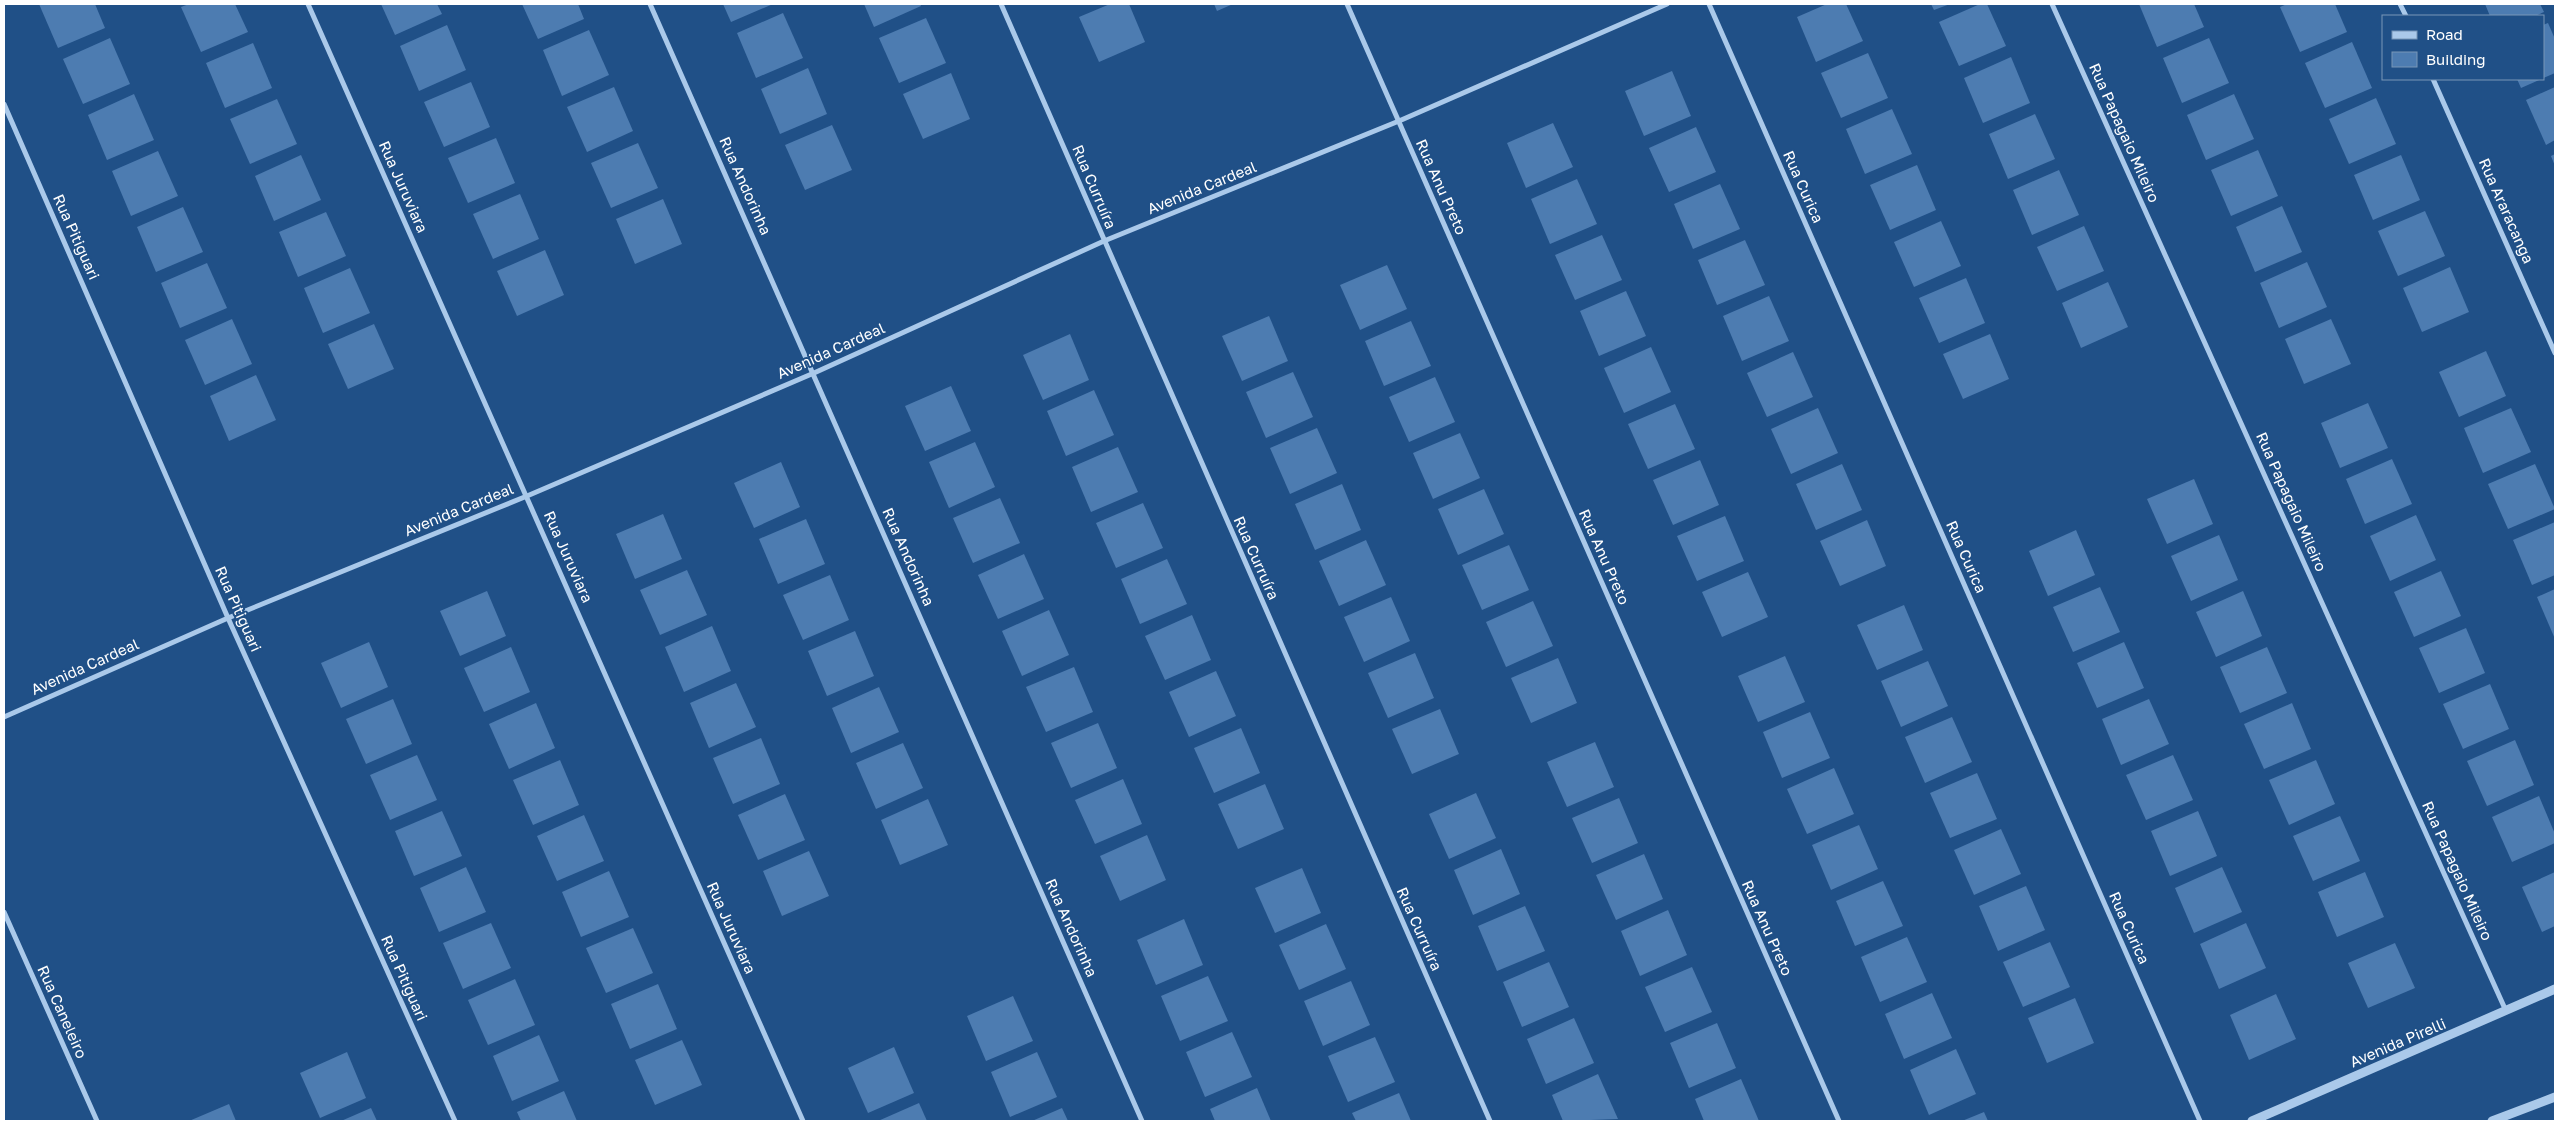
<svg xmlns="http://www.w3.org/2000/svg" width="2559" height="1125" font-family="'Golos Text',sans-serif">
	<rect width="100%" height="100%" fill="#205087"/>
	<!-- building -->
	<g fill="#4d7cb1">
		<path d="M39 4H95L105 28 58 48Z"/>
		<path d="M189 4H235L248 32 201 52 181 7Z"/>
		<path d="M381 4H437L442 14 395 35Z"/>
		<path d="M522 4H578L584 19 538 39Z"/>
		<path d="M723 4H773L731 22Z"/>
		<path d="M864 4H920L921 6 874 27Z"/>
		<path d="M1110 4H1129L1145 42 1099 62 1079 17Z"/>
		<path d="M1214 4H1233L1217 11Z"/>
		<path d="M1827 4H1846L1863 41 1816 62 1797 17Z"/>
		<path d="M1931 4H1950L1934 10Z"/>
		<path d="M1980 4H1987L2006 46 1959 66 1939 22Z"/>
		<path d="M2139 4H2194L2204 27 2157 47Z"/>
		<path d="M2287 4H2335L2347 32 2300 52 2280 7Z"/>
		<path d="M2485 4H2540L2544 12 2535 16H2490Z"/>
		<path d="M783 13 803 58 756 78 737 33Z"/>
		<path d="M926 18 946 63 899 83 879 38Z"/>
		<path d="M2548 23 2555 39V73L2521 88 2517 79H2543V25Z"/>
		<path d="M447 25 466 70 419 91 400 46Z"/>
		<path d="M589 30 609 75 562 96 543 50Z"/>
		<path d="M110 38 130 84 83 104 63 59Z"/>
		<path d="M2209 38 2229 83 2182 103 2163 58Z"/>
		<path d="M2352 42 2372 88 2325 108 2305 63Z"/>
		<path d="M253 43 272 88 225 108 206 63Z"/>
		<path d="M1868 53 1888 98 1841 118 1821 73Z"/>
		<path d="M2011 57 2030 103 1983 123 1964 78Z"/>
		<path d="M808 68 827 114 780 134 761 89Z"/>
		<path d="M1672 71 1691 116 1644 136 1625 91Z"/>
		<path d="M951 73 970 119 923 139 903 94Z"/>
		<path d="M471 82 490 127 444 147 424 102Z"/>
		<path d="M614 87 633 131 587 152 567 107Z"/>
		<path d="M2555 87V140L2546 145 2526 100Z"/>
		<path d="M134 94 154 140 107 160 88 115Z"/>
		<path d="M2234 94 2254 139 2206 160 2187 115Z"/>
		<path d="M2376 98 2396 144 2349 164 2329 119Z"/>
		<path d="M277 99 297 144 250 164 230 119Z"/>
		<path d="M1892 109 1912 154 1865 174 1846 129Z"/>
		<path d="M2035 114 2055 159 2008 179 1989 134Z"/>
		<path d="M1553 123 1573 167 1526 188 1507 143Z"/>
		<path d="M832 125 852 170 805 190 785 145Z"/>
		<path d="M1696 127 1716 172 1669 192 1649 148Z"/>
		<path d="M496 138 515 183 468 203 448 158Z"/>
		<path d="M638 143 658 188 611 208 591 163Z"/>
		<path d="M2258 150 2278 196 2231 216 2211 170Z"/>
		<path d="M158 151 178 196 131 216 112 171Z"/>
		<path d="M2555 154V166L2551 156Z"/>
		<path d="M301 155 321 200 274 221 255 176Z"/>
		<path d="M2401 155 2420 200 2373 220 2354 175Z"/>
		<path d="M1917 165 1936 210 1890 230 1870 185Z"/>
		<path d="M2059 170 2079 215 2032 235 2013 190Z"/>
		<path d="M1577 179 1597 224 1550 244 1531 199Z"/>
		<path d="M1720 184 1740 229 1693 249 1674 204Z"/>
		<path d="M520 194 539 239 493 259 473 214Z"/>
		<path d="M663 199 682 244 635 264 616 219Z"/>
		<path d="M2282 206 2302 252 2255 272 2236 227Z"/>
		<path d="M183 207 203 252 156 272 137 227Z"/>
		<path d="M2425 211 2445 256 2398 276 2378 231Z"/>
		<path d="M326 212 346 256 298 277 279 232Z"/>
		<path d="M1941 221 1961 266 1914 287 1894 242Z"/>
		<path d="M2084 226 2104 271 2057 291 2037 247Z"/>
		<path d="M1602 235 1622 280 1575 300 1555 255Z"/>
		<path d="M1745 240 1765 285 1717 305 1698 260Z"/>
		<path d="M545 250 564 295 517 316 497 271Z"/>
		<path d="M2307 262 2327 307 2279 328 2260 283Z"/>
		<path d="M207 263 227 308 180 328 161 283Z"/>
		<path d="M1387 265 1407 309 1360 330 1340 285Z"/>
		<path d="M2450 267 2469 312 2422 332 2403 288Z"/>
		<path d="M350 268 370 313 323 333 304 288Z"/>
		<path d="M1966 278 1985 323 1939 343 1919 298Z"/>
		<path d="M2108 282 2128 327 2081 348 2062 303Z"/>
		<path d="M1626 291 1646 336 1599 356 1580 311Z"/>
		<path d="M1769 296 1789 341 1742 361 1723 316Z"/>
		<path d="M1269 316 1288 361 1242 381 1222 336Z"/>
		<path d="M232 319 252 364 205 385 185 340Z"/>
		<path d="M2331 319 2351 364 2304 384 2285 339Z"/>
		<path d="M1411 321 1431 366 1384 386 1365 341Z"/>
		<path d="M374 324 394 369 348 389 328 344Z"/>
		<path d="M1070 334 1089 380 1043 400 1023 355Z"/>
		<path d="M1990 334 2009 379 1963 399 1943 354Z"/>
		<path d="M1651 347 1671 392 1624 413 1604 368Z"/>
		<path d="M2486 351 2506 396 2459 417 2439 372Z"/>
		<path d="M1793 352 1813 397 1767 417 1747 373Z"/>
		<path d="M1293 372 1313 417 1266 438 1246 392Z"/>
		<path d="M256 375 276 420 229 441 210 396Z"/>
		<path d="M1435 377 1455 422 1409 442 1389 397Z"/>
		<path d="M951 386 971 431 925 451 905 406Z"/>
		<path d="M1094 390 1114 435 1066 456 1047 411Z"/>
		<path d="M2368 403 2388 448 2340 468 2321 423Z"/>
		<path d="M1675 404 1695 449 1648 469 1628 424Z"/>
		<path d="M1818 408 1838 453 1791 474 1771 429Z"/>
		<path d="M2511 408 2531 452 2483 473 2464 428Z"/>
		<path d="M1317 428 1337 473 1290 494 1270 448Z"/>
		<path d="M1460 433 1480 478 1433 499 1413 453Z"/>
		<path d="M975 442 995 487 949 508 929 462Z"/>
		<path d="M1118 447 1138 492 1091 512 1072 467Z"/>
		<path d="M2392 459 2412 504 2365 524 2346 479Z"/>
		<path d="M1700 460 1719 505 1673 525 1653 480Z"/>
		<path d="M781 462 800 507 754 528 734 483Z"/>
		<path d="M1842 464 1862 510 1816 530 1796 484Z"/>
		<path d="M2535 464 2555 509 2508 529 2488 484Z"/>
		<path d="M2194 479 2213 524 2167 544 2147 499Z"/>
		<path d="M1342 484 1361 530 1315 550 1295 504Z"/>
		<path d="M1484 489 1504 534 1458 555 1438 509Z"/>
		<path d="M1000 498 1020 543 973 563 953 518Z"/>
		<path d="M1143 503 1163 548 1116 568 1096 523Z"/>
		<path d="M663 514 682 559 635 579 616 534Z"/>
		<path d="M2416 515 2436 560 2390 581 2370 536Z"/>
		<path d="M1725 516 1744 561 1697 581 1677 536Z"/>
		<path d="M806 519 825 564 778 584 759 539Z"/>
		<path d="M1867 520 1886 566 1840 586 1820 541Z"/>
		<path d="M2555 522V575L2532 585 2513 540Z"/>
		<path d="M2076 530 2095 575 2048 596 2029 551Z"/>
		<path d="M2219 535 2238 580 2191 601 2171 556Z"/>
		<path d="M1366 540 1386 585 1339 606 1319 561Z"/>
		<path d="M1509 545 1529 590 1482 610 1462 565Z"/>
		<path d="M1024 554 1044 599 998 619 978 575Z"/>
		<path d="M1167 559 1187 604 1140 624 1121 579Z"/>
		<path d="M687 570 707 615 660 635 640 590Z"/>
		<path d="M2441 571 2461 616 2414 637 2394 592Z"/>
		<path d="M1748 572 1768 617 1722 637 1702 592Z"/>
		<path d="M830 575 849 620 803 640 783 595Z"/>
		<path d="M2100 587 2120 632 2073 652 2053 607Z"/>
		<path d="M2555 589V639L2537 597Z"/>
		<path d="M487 591 506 636 460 656 440 611Z"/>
		<path d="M2243 591 2262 636 2216 657 2196 612Z"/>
		<path d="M1391 597 1410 641 1364 662 1344 617Z"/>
		<path d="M1533 601 1553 646 1506 667 1486 622Z"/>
		<path d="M1904 605 1923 650 1877 670 1857 625Z"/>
		<path d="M1049 610 1069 655 1022 676 1002 631Z"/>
		<path d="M1192 615 1211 660 1165 680 1145 636Z"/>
		<path d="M712 626 731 671 684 692 665 647Z"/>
		<path d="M2466 628 2485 673 2439 693 2419 648Z"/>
		<path d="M855 631 874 676 827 696 808 651Z"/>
		<path d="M369 642 388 687 341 708 321 663Z"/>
		<path d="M2124 642 2144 688 2097 708 2077 663Z"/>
		<path d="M511 647 530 692 484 712 464 668Z"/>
		<path d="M2267 647 2287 693 2240 713 2220 667Z"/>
		<path d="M1415 653 1434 698 1388 718 1368 673Z"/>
		<path d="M1785 656 1805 702 1758 722 1738 676Z"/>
		<path d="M1558 658 1577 703 1531 723 1511 678Z"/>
		<path d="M1928 661 1948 706 1901 727 1881 681Z"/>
		<path d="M1074 667 1093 712 1046 732 1026 687Z"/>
		<path d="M1216 671 1236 716 1189 737 1169 692Z"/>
		<path d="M736 683 756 727 709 748 690 703Z"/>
		<path d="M2490 684 2509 729 2463 749 2443 704Z"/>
		<path d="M879 687 899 732 851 753 832 708Z"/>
		<path d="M393 699 412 744 366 764 346 719Z"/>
		<path d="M2149 699 2169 744 2121 765 2102 719Z"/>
		<path d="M536 703 555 748 509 769 489 724Z"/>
		<path d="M2292 703 2311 749 2264 769 2244 724Z"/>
		<path d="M1440 709 1459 754 1412 774 1392 729Z"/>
		<path d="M1810 712 1830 758 1782 778 1763 732Z"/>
		<path d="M1952 717 1972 762 1925 783 1905 737Z"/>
		<path d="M1098 723 1117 768 1071 788 1051 743Z"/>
		<path d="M1241 728 1260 773 1214 793 1194 748Z"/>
		<path d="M761 738 780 784 733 804 713 758Z"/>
		<path d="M2515 740 2534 785 2487 806 2467 761Z"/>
		<path d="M1595 742 1614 787 1567 807 1547 762Z"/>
		<path d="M903 743 923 788 876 809 856 763Z"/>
		<path d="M417 755 437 800 390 820 370 775Z"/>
		<path d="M2173 755 2193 800 2146 820 2126 775Z"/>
		<path d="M560 760 579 805 533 825 513 780Z"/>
		<path d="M2316 760 2335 804 2289 825 2269 780Z"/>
		<path d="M1834 768 1854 814 1807 834 1787 789Z"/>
		<path d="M1977 773 1997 819 1950 838 1930 793Z"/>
		<path d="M1123 779 1142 824 1095 844 1075 800Z"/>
		<path d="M1265 784 1284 829 1238 849 1218 804Z"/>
		<path d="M1476 793 1496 838 1449 859 1429 814Z"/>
		<path d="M785 794 805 840 758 860 738 815Z"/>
		<path d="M2539 796 2555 834V843L2512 862 2492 817Z"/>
		<path d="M1619 798 1638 843 1592 863 1572 818Z"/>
		<path d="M928 799 948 845 900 865 881 820Z"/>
		<path d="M442 811 462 856 414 876 395 831Z"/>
		<path d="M2198 811 2217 856 2170 876 2151 831Z"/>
		<path d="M584 815 604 861 557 881 537 836Z"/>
		<path d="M2340 816 2360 861 2313 881 2293 836Z"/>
		<path d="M1859 825 1878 869 1831 890 1812 845Z"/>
		<path d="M2001 829 2021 874 1974 895 1954 850Z"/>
		<path d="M1147 835 1166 880 1120 901 1100 856Z"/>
		<path d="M1501 849 1520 894 1473 915 1454 870Z"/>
		<path d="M809 851 829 896 782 916 763 871Z"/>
		<path d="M1644 854 1663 899 1616 920 1596 875Z"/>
		<path d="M466 867 486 912 439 932 420 888Z"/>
		<path d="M2222 867 2242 912 2194 933 2175 888Z"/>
		<path d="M1302 868 1321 913 1275 933 1255 888Z"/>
		<path d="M609 871 629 917 581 937 562 892Z"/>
		<path d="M2365 872 2384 917 2337 937 2318 892Z"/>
		<path d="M2555 872V926L2542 932 2522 887Z"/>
		<path d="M1883 881 1903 926 1855 946 1836 901Z"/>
		<path d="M2026 886 2045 930 1998 951 1979 906Z"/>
		<path d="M1525 906 1545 951 1497 971 1478 926Z"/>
		<path d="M1668 910 1687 955 1640 976 1621 931Z"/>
		<path d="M1184 919 1203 965 1156 985 1137 940Z"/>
		<path d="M491 923 511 968 463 989 443 943Z"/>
		<path d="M2246 923 2266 968 2219 989 2200 944Z"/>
		<path d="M1326 924 1346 969 1299 990 1279 945Z"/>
		<path d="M633 928 653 973 606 993 586 948Z"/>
		<path d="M1907 937 1927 982 1880 1002 1861 957Z"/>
		<path d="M2050 942 2070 987 2023 1007 2003 962Z"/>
		<path d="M2395 943 2415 988 2368 1008 2348 963Z"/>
		<path d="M1549 962 1569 1007 1522 1027 1503 982Z"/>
		<path d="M1692 967 1712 1012 1665 1032 1645 987Z"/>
		<path d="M1208 976 1228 1021 1180 1041 1161 996Z"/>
		<path d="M515 979 535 1025 488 1045 468 1000Z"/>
		<path d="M1351 981 1370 1025 1323 1046 1304 1001Z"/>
		<path d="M658 984 677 1029 630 1049 611 1004Z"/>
		<path d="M1932 993 1952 1038 1904 1059 1885 1014Z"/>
		<path d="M2276 994 2296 1039 2249 1060 2230 1015Z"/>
		<path d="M1013 996 1033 1041 986 1061 967 1016Z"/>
		<path d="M2075 998 2094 1043 2047 1063 2028 1018Z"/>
		<path d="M1574 1018 1594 1063 1546 1084 1527 1039Z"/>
		<path d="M1717 1023 1736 1068 1689 1088 1670 1043Z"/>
		<path d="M1232 1032 1252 1077 1205 1097 1186 1052Z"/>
		<path d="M539 1035 559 1081 512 1101 493 1056Z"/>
		<path d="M1375 1037 1395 1082 1348 1102 1328 1056Z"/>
		<path d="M682 1040 702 1085 655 1105 635 1060Z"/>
		<path d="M894 1047 914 1093 868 1113 848 1068Z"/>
		<path d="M1956 1049 1976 1094 1929 1115 1910 1070Z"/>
		<path d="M347 1052 366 1098 320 1118 300 1073Z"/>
		<path d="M1037 1052 1057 1097 1010 1117 991 1072Z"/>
		<path d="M1598 1074 1618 1119 1563 1121 1552 1095Z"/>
		<path d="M1741 1079 1759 1121H1704L1695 1099Z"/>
		<path d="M1257 1088 1271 1121H1215L1210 1109Z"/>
		<path d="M564 1091 577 1121H521L517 1112Z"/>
		<path d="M1399 1093 1411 1121H1356L1352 1113Z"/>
		<path d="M919 1103 927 1121H878Z"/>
		<path d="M229 1104 236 1121H189Z"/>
		<path d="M371 1108 377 1121H341Z"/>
		<path d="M1062 1108 1068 1121H1032Z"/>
		<path d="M1984 1112 1988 1121H1962Z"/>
	</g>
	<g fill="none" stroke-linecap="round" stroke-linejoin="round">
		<!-- minor -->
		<g stroke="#aac9ea" stroke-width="5">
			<path d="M308 4 803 1121"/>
			<path d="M650 4 1142 1121"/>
			<path d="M1001 4 1490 1121"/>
			<path d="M1347 4 1839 1121"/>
			<path d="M1709 4 2200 1121"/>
			<path d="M2052 4 2506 1011"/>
			<path d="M2400 4 2406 16"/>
			<path d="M2433 79 2555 353"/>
			<path d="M4 104 228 618 455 1121"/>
			<path d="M4 717 228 618 527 496 814 373 1104 241 1399 121 1667 4"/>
			<path d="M4 912 97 1121"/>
		</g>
		<!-- tertiary -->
		<g stroke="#aac9ea" stroke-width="9">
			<path d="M2252 1121 2555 989"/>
			<path d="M2492 1121 2555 1097"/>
		</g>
	</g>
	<g text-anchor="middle" stroke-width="4" stroke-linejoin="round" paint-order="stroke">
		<!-- street labels -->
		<g font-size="15" fill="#fff" stroke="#205087">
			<text transform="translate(2124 133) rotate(66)" y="5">Rua Papagaio Mileiro</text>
			<text transform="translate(745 186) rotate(66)" y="5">Rua Andorinha</text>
			<text transform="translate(403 187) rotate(66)" y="5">Rua Juruviara</text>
			<text transform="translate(1094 187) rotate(67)" y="5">Rua Curruíra</text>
			<text transform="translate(1441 187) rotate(66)" y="5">Rua Anu Preto</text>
			<text transform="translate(1803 187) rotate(66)" y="5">Rua Curica</text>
			<text transform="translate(1202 188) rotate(-22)" y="5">Avenida Cardeal</text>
			<text transform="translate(2506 211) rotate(66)" y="5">Rua Araracanga</text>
			<text transform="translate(76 237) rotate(66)" y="5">Rua Pitiguari</text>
			<text transform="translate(831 351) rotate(-24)" y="5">Avenida Cardeal</text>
			<text transform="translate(2291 502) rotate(66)" y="5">Rua Papagaio Mileiro</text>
			<text transform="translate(459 510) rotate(-22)" y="5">Avenida Cardeal</text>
			<text transform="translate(568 557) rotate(66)" y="5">Rua Juruviara</text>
			<text transform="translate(908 557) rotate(66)" y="5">Rua Andorinha</text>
			<text transform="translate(1604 557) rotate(66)" y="5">Rua Anu Preto</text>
			<text transform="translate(1966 557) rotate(66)" y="5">Rua Curica</text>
			<text transform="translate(1256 558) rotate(66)" y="5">Rua Curruíra</text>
			<text transform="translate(238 609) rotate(66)" y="5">Rua Pitiguari</text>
			<text transform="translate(85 667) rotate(-24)" y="5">Avenida Cardeal</text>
			<text transform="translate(2457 871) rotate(66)" y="5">Rua Papagaio Mileiro</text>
			<text transform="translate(731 928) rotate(66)" y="5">Rua Juruviara</text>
			<text transform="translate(1071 928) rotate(66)" y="5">Rua Andorinha</text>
			<text transform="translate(1767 928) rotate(66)" y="5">Rua Anu Preto</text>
			<text transform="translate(2129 928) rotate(66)" y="5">Rua Curica</text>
			<text transform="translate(1419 929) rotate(66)" y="5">Rua Curruíra</text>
			<text transform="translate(404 978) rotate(66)" y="5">Rua Pitiguari</text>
			<text transform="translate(62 1012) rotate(66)" y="5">Rua Caneleiro</text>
			<text transform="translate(2398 1043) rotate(-23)" y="5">Avenida Pirelli</text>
		</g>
	</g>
	<!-- border -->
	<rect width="2559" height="1125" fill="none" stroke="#ffffff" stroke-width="10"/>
	<!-- legend -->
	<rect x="2382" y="15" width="162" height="65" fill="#205087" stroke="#7996b7"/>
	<rect x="2392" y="31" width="25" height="8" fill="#aac9ea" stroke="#7996b7"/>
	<text x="2426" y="40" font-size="15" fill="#ffffff">Road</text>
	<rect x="2392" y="52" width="25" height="15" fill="#4d7cb1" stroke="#7996b7"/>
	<text x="2426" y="65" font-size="15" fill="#ffffff">Building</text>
</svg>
